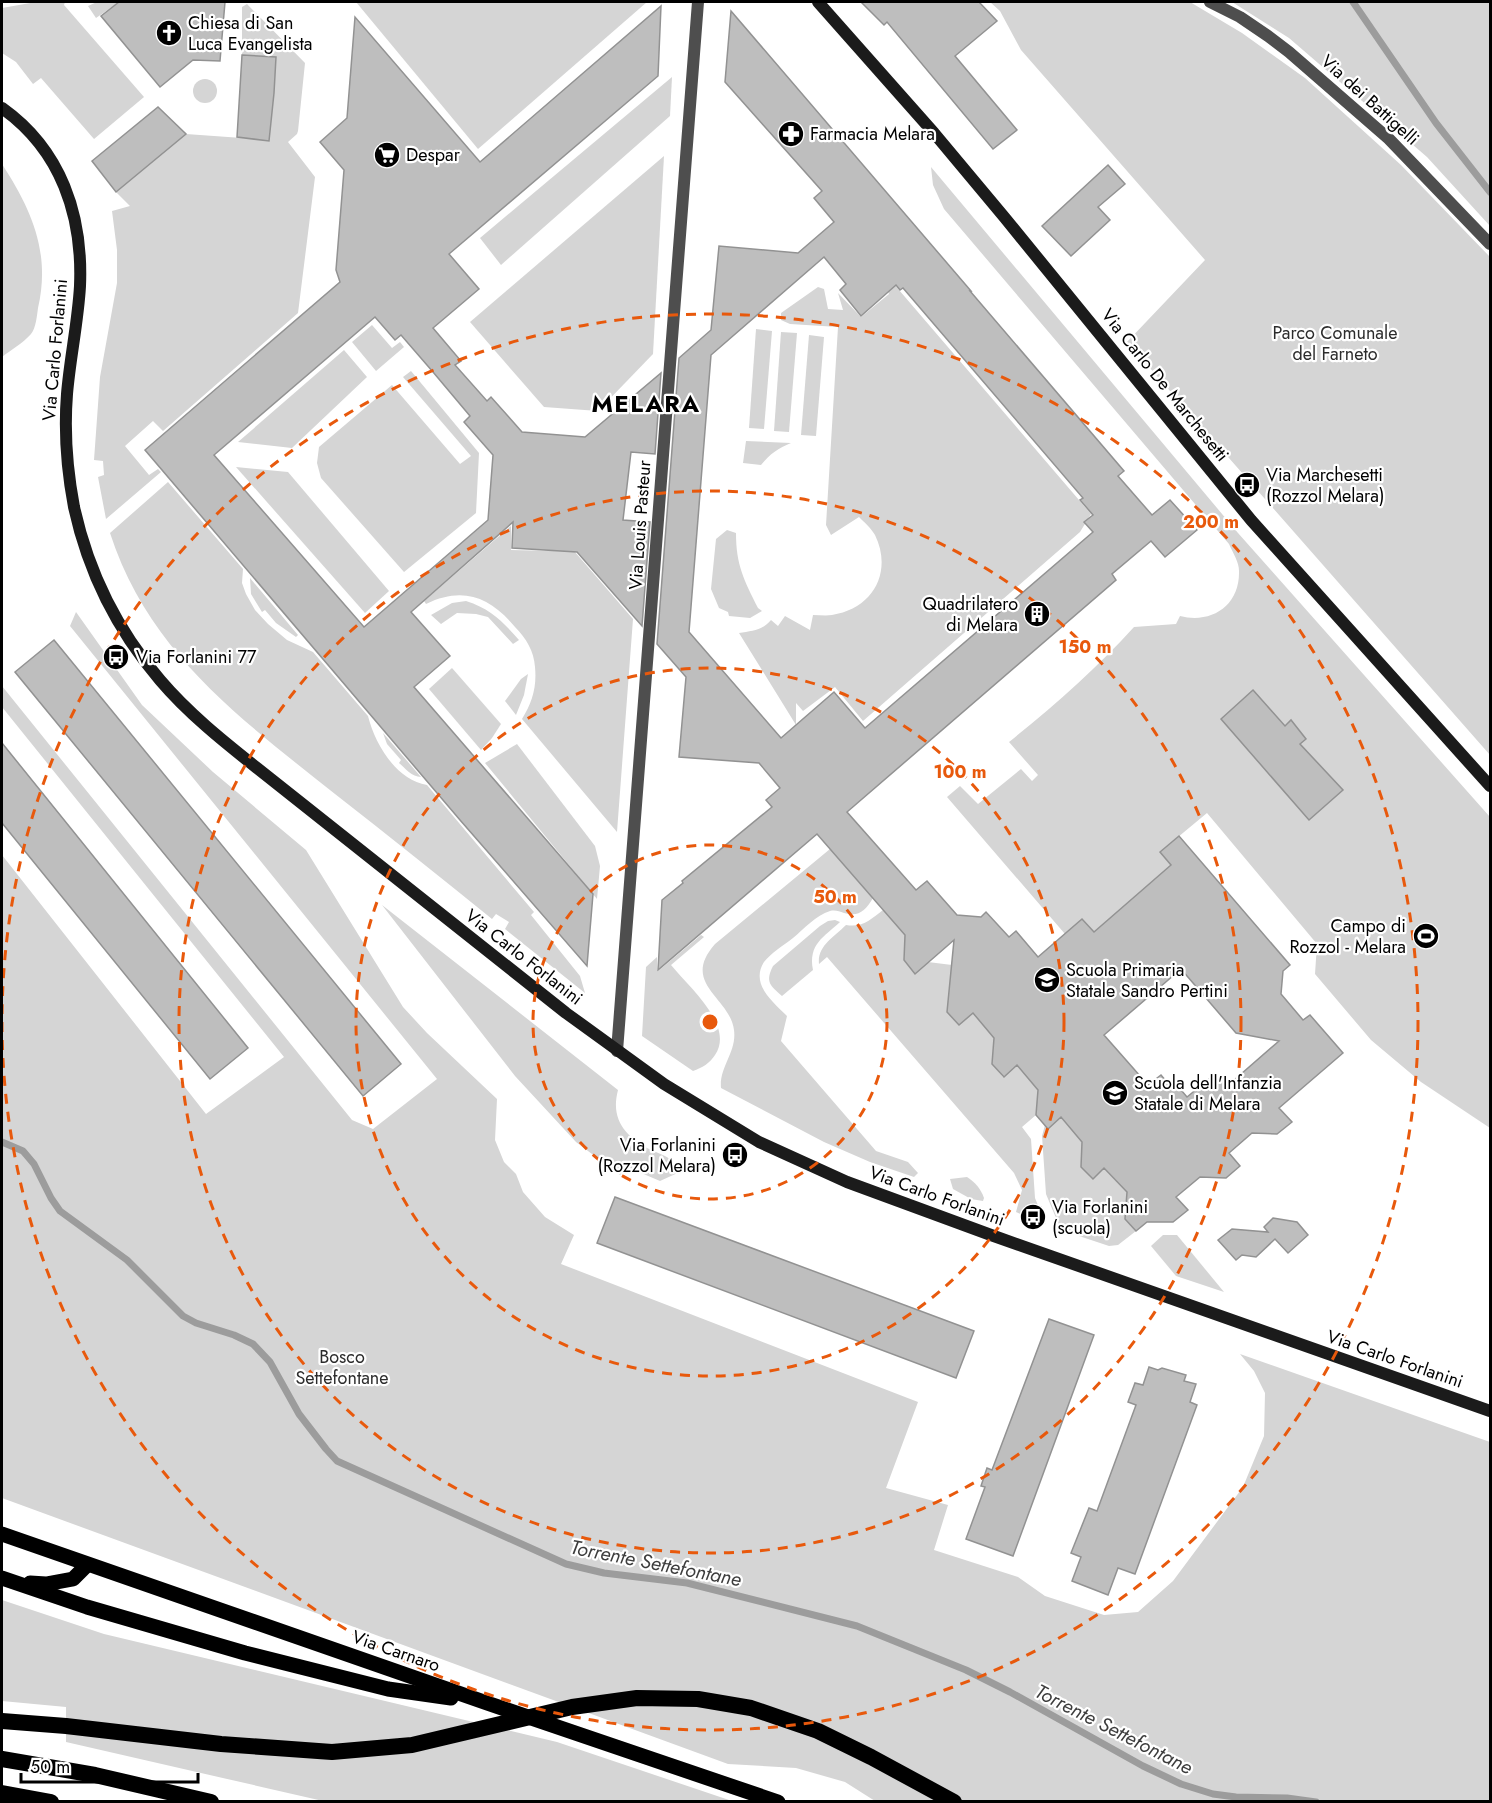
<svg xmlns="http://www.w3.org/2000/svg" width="1492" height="1803" font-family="Jost,sans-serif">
	<rect width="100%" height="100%" fill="#fff"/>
	<!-- green -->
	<g fill="#d5d5d5">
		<path d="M36 2H65L64 5 144 97 94 139 41 78 33 84 16 62 2 53V8Z"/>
		<path d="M97 2H119L96 18 88 6Z"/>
		<path d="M356 2H647L478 149Z"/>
		<path d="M990 2H1190L1242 33 1305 78 1401 165 1490 257V755L1127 342 1205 260 1021 50 1000 11Z"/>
		<path d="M1232 2H1490V226L1427 157 1289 38Z"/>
		<path d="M247 4 305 63 298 131 297 134 288 142 315 177 298 313 163 431 153 421 125 446 149 475 158 469 161 472 106 519 98 477 104 475 103 461 94 460 100 377 117 283V250L112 211 130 206 116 192 186 134 269 140 274 93 276 57 242 55V7Z"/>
		<path d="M672 77 670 116 501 265 480 238Z"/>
		<circle cx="205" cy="91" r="12"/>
		<path d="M664 156 653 354 598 411 544 407 470 322Z"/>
		<path d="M2 164C31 209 51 252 38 308 37 315 36 328 31 334 23 343 11 350 2 357Z"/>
		<path d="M931 167 1238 533 1490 817V1128L1421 1082 1371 1040 1315 974 1317 944 1207 813 1160 852 1171 865 1094 932 1082 919 1065 934 947 797 960 786 978 804 1021 769 1032 781 1038 775 1009 742C1054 706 1096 669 1134 627L1176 624 1180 616C1211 624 1240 606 1239 571 1239 562 1233 553 1229 544L944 209 933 185Z"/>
		<path d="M893 283 1091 514 1080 532 863 721 835 687 803 711 796 703V725L739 633C752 631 763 630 771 620L778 626 785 616 810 630 813 615C819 615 826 616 832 615 873 609 893 572 875 535 871 528 864 522 859 517L831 535 826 525 838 327 790 324 781 320V313L818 287 824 289 828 309 843 310 838 293 861 317 889 294 887 289Z"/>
		<path d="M372 325 392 348 400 342 404 347 376 371 352 342Z"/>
		<path d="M756 329 772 331 764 429 749 428Z"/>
		<path d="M781 332 797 333 789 432 774 431Z"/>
		<path d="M809 335 824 337 816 436 801 435Z"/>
		<path d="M344 350 367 377 292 448 238 442Z"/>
		<path d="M411 371 479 453 476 513 404 572 321 478 317 463 319 447 392 385 460 464 471 456 403 377Z"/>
		<path d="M746 441 791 443C778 448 769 455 761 465L743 463Z"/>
		<path d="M236 467 288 472 389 591 365 613Z"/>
		<path d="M168 482 243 569 242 583 246 594 255 610 268 624 287 640 313 652 368 716C375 744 396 780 427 785L534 912 531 915 580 976 585 993 505 929 509 922 496 914 492 919C440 877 388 835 335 794 241 719 149 653 110 533Z"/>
		<path d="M511 526V550L554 551 555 529 633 619 617 832 522 719C532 703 537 687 535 667 534 651 526 638 515 627 490 597 463 586 426 604L424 601Z"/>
		<path d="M727 530 736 533C736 565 744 580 758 608L762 611 750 618 729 616 728 612 719 608 711 589 716 539Z"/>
		<path d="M250 578 298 635 296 637 276 623 265 610 262 612 251 594Z"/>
		<path d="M466 601C491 609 502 621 519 640L513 644 488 617 476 614 457 613 441 624 431 615 452 603Z"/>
		<path d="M76 612 142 705 213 772 306 850 403 1007 427 1033 497 1099 495 1140 504 1162 516 1174 523 1192 545 1217 574 1235 561 1264 918 1402 886 1488 948 1505 934 1550 1018 1577 1045 1596 1104 1615 1138 1612 1173 1581 1243 1487 1264 1436 1265 1393 1254 1371 1240 1354 1490 1442V1801H875L845 1782 796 1768 728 1764 2 1498V855L206 1114 284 1057 2 707V686L352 1120 373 1129 437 1079 70 626Z"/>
		<path d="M452 668 501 724 492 738 481 750 429 689Z"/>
		<path d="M528 674 524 695 516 715 505 701 521 679Z"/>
		<path d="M383 733 421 777C412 777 405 768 399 763L401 760 387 744Z"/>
		<path d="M517 744 595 846 600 866 597 899 485 763Z"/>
		<path d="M830 849 873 898C865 911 859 917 844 913 839 911 835 910 830 911 816 915 804 929 793 938 784 945 771 953 764 962 750 984 773 1002 787 1016L781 1041 876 1151 908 1162 918 1173 914 1177 870 1162 824 1142 721 1088C719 1067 737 1052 734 1030 730 997 680 984 715 944Z"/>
		<path d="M382 905 618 1090C610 1120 626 1137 651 1150 658 1153 667 1156 672 1161 676 1164 679 1168 682 1171L660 1181 627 1167 620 1175 576 1142 515 1076Z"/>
		<path d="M883 910 905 935 904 960 915 973 928 962 952 965 948 1012 959 1025 973 1013 994 1038 992 1064 1003 1077 1017 1065 1038 1090 1036 1115 1022 1127 1031 1139 1035 1198 1046 1225 1040 1214 1028 1210 1025 1216 1016 1212 1022 1190 1014 1173 827 957 819 964C817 946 834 937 846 925 863 928 871 919 883 910Z"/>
		<path d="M835 920 840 922C824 937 808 944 813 970L782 996C770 985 765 982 773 966L820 926 828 921Z"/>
		<path d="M701 935 704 937 671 965C689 987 735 1026 715 1055 710 1063 702 1068 693 1071L642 1036 646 967 657 957V972Z"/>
		<path d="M1061 1117 1082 1142 1081 1167 1093 1179 1104 1168 1127 1192 1125 1219 1136 1231 1118 1245 1109 1246 1061 1230 1046 1194 1042 1136 1045 1125 1048 1128Z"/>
		<path d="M967 1177C975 1182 981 1189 984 1198L983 1201 971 1199 953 1189 950 1179Z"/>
		<path d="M1163 1235H1177L1224 1292 1176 1276 1151 1246Z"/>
		<path d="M2 1600 104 1634 557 1742 732 1801H323L66 1742V1707L2 1701Z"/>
	</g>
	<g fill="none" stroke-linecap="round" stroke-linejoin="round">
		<!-- stream -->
		<g stroke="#9c9c9c" stroke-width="7">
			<path d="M1353 2 1436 123 1490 192"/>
			<path d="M2 1142 23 1151 34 1164 51 1198 60 1211 127 1260 183 1316 196 1323 234 1335 253 1344 270 1362 299 1414 326 1449 337 1461 566 1564 604 1573 687 1583 857 1626 966 1670 1010 1692 1143 1766 1181 1784 1213 1794 1236 1797 1287 1798 1316 1802"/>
		</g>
	</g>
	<!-- building -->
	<g fill="#bebebe" stroke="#929292" stroke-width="1.5" fill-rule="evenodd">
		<path d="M119 2H225L220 61 193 60 160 87 101 16Z"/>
		<path d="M861 2H979L997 21 955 56 1017 130 993 149 887 22 884 25Z"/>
		<path d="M661 6 658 76 449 254 479 289 433 328 461 361 455 365 487 401 491 397 522 432 585 437 661 373 655 454 631 452 623 520 650 522 642 626 577 552 512 548 513 522 411 612 450 656 414 687 593 894 587 966 460 820 145 450 340 282 336 270 344 170 320 142 347 118 355 17 480 162ZM375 317 395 340 401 335 433 372 470 416 464 422 493 455 488 520 364 627 214 455Z"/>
		<path d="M731 11 971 291H970L1124 471 1118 476 1152 515 1170 500 1197 530 1165 557 1151 541 1112 574 1116 580 847 812 916 890 927 881 957 915 981 917 986 912 1009 937 1016 931 1038 957 1082 919 1094 932 1171 865 1160 852 1179 836 1290 965 1283 971 1281 994 1303 1020 1310 1015 1343 1053 1279 1108 1292 1122 1277 1134 1252 1133 1229 1153 1240 1166 1226 1178 1200 1177 1176 1197 1188 1210 1173 1222H1147L1136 1231 1125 1219 1127 1192 1104 1168 1093 1179 1081 1167 1082 1142 1061 1117 1048 1129 1036 1115 1038 1090 1017 1065 1004 1077 992 1064 994 1038 973 1013 959 1025 947 1012 954 940 915 974 904 960 905 935 817 834 658 970 662 900 683 883 682 881 772 807 766 800 780 788 759 763 679 757 686 677 657 644 679 358 711 330 719 246 798 253 834 222 814 198 822 191 725 82ZM824 257 846 284 840 290 861 316 896 285 900 290 903 288 1083 498 1080 500 1093 515 1084 522 1093 532 865 728 834 692 781 738 689 632 711 355ZM1181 969 1236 1033 1279 1041 1233 1081 1209 1079 1187 1097 1176 1084 1172 1088 1161 1075 1148 1085 1104 1035Z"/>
		<path d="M242 55 276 57 274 93 269 141 237 137Z"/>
		<path d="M158 107 186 134 116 192 92 161Z"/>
		<path d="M1108 165 1125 184 1098 207 1110 220 1071 256 1042 226Z"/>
		<path d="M54 640 401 1064 363 1096 15 672Z"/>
		<path d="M1253 690 1285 726 1291 720 1306 739 1300 744 1343 790 1309 820 1221 719Z"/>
		<path d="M2 743 248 1048 210 1079 2 823Z"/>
		<path d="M615 1197 974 1331 956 1378 597 1243Z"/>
		<path d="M1273 1218 1297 1222 1308 1235 1288 1253 1275 1239 1256 1257 1242 1255 1236 1260 1218 1240 1232 1229 1268 1232 1264 1227Z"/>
		<path d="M1049 1319 1094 1335 1013 1556 966 1539 985 1487 981 1486 987 1468 992 1470Z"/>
		<path d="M1149 1367 1158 1370 1162 1368 1186 1375 1184 1381 1196 1384 1190 1402 1197 1405 1135 1574 1118 1568 1108 1595 1072 1581 1081 1557 1071 1553 1089 1508 1097 1511 1136 1405 1128 1402 1135 1383 1143 1385Z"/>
	</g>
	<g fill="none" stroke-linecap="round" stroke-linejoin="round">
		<!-- minor -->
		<g stroke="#4e4e4e" stroke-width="12">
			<path d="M1210 2 1240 17 1268 36 1289 52 1389 139 1490 244"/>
			<path d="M617 1051 698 2"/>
		</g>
		<!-- secondary -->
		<g stroke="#1b1b1b" stroke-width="12">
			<path d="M818 2 934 133 1005 218 1251 520 1490 786"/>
			<path d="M2 108C61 150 83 215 80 286 78 322 70 358 67 394 64 432 67 470 74 507 88 571 117 630 160 680 188 713 223 741 257 768L566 1013 664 1084 759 1142 847 1182 991 1235 1490 1411"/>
		</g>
		<!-- primary -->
		<g stroke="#000" stroke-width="15">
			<path d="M2 1534 487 1703 778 1802"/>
			<path d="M2 1578 87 1607 245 1653 388 1689 451 1698"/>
			<path d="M30 1583 46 1584 73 1579 87 1565"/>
		</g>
		<!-- trunk -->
		<g stroke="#000" stroke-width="16">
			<path d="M2 1721 66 1726 221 1744 332 1752 412 1745 572 1707 637 1698 698 1699 751 1708 818 1731 871 1757 954 1802"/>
			<path d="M2 1759 95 1775 211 1802"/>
			<path d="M2 1793 51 1802"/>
		</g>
	</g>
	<!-- distance rings -->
	<g fill="none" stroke="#e8590c" stroke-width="3" stroke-dasharray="10 8">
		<circle cx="710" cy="1022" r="177"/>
		<circle cx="710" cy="1022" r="354"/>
		<circle cx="710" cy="1022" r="531"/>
		<circle cx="710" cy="1022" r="708"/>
	</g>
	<!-- icons -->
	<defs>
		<g id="church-disc" transform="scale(1.35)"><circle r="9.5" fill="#000" stroke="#fff"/><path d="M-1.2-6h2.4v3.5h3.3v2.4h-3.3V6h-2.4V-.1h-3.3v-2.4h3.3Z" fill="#fff"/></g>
		<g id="pharmacy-disc" transform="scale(1.35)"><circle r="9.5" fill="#000" stroke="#fff"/><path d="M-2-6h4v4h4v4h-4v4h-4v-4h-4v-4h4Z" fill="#fff"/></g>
		<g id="supermarket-disc" transform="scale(1.35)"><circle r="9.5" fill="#000" stroke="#fff"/><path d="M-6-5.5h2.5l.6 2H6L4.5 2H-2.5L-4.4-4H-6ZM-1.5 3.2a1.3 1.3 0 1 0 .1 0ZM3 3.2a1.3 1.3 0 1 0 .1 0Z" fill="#fff"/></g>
		<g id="bus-disc" transform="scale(1.35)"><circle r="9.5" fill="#000" stroke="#fff"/><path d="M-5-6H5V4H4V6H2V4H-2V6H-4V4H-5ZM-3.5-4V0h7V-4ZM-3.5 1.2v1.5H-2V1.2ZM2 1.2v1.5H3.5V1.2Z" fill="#fff"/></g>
		<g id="building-disc" transform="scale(1.35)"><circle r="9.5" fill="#000" stroke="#fff"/><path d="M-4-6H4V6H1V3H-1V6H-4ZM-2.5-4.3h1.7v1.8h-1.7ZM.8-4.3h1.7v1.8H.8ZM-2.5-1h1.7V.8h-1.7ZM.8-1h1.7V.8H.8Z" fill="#fff"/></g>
		<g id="stadium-disc" transform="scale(1.35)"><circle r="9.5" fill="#000" stroke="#fff"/><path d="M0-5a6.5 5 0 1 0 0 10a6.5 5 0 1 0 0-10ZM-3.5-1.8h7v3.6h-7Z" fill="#fff"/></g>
		<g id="school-disc" transform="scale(1.35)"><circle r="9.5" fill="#000" stroke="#fff"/><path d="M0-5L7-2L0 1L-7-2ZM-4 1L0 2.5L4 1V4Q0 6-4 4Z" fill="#fff"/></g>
	</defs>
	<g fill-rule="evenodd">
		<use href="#church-disc" x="169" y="33"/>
		<use href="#pharmacy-disc" x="791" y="134"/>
		<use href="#supermarket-disc" x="387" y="155"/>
		<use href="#bus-disc" x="1247" y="485"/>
		<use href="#building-disc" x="1037" y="614"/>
		<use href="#bus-disc" x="116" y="657"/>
		<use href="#stadium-disc" x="1426" y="936"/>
		<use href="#school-disc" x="1047" y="980"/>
		<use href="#school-disc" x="1115" y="1093"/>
		<use href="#bus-disc" x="735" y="1155"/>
		<use href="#bus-disc" x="1033" y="1217"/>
	</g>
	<g text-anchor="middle" stroke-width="4.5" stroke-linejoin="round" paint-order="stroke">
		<!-- poi labels -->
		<g font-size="18" fill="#000" stroke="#fff" text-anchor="start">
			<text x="188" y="29">Chiesa di San<tspan x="188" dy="21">Luca Evangelista</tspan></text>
			<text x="810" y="140">Farmacia Melara</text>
			<text x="406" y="161">Despar</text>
			<text x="1266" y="481">Via Marchesetti<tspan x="1266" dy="21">(Rozzol Melara)</tspan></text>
			<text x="1018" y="610" text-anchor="end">Quadrilatero<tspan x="1018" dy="21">di Melara</tspan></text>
			<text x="136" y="663">Via Forlanini 77</text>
			<text x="1406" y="932" text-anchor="end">Campo di<tspan x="1406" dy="21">Rozzol - Melara</tspan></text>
			<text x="1066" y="976">Scuola Primaria<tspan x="1066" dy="21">Statale Sandro Pertini</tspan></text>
			<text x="1134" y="1089">Scuola dell'Infanzia<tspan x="1134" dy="21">Statale di Melara</tspan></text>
			<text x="716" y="1151" text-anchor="end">Via Forlanini<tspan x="716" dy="21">(Rozzol Melara)</tspan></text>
			<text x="1052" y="1213">Via Forlanini<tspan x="1052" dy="21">(scuola)</tspan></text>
		</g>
		<!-- street labels -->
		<g font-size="18" fill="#000" stroke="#fff">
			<text transform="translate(1370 100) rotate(42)" y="6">Via dei Battigelli</text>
			<text transform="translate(55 350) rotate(-85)" y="6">Via Carlo Forlanini</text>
			<text transform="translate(1165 385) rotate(51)" y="6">Via Carlo De Marchesetti</text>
			<text transform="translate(640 525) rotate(-86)" y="6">Via Louis Pasteur</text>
			<text transform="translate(524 957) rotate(38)" y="6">Via Carlo Forlanini</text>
			<text transform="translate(937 1196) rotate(20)" y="6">Via Carlo Forlanini</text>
			<text transform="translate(1395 1359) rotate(19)" y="6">Via Carlo Forlanini</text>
			<text transform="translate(396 1651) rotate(19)" y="6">Via Carnaro</text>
		</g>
		<!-- park labels -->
		<g font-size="18" fill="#2c2c2c" stroke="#fff">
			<text x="1335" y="339">Parco Comunale<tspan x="1335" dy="21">del Farneto</tspan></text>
			<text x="342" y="1363">Bosco<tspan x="342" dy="21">Settefontane</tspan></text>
		</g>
		<!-- water labels -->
		<g font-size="20" font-style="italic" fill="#3d3d3d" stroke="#fff">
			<text transform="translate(656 1563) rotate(11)" y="7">Torrente Settefontane</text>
			<text transform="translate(1114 1729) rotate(27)" y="7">Torrente Settefontane</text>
		</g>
		<!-- district labels -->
		<g font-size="24" font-weight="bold" letter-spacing="1.5" fill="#000" stroke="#fff">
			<text x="646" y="412">MELARA</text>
		</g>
	</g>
	<circle cx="710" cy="1022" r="9" fill="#e8590c" stroke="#fff" stroke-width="3"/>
	<g font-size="18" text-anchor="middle" font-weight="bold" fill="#e8590c" stroke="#fff" stroke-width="4.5" stroke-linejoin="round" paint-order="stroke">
		<text x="1211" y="528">200 m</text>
		<text x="1085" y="653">150 m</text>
		<text x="960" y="778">100 m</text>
		<text x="835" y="903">50 m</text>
	</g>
	<!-- border -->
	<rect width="1492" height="1803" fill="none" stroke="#000000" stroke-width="6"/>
	<!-- scale -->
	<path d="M21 1773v9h177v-9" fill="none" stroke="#000000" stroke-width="3"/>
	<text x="30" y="1773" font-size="18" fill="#000000" stroke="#ffffff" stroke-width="4.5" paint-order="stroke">50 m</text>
</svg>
